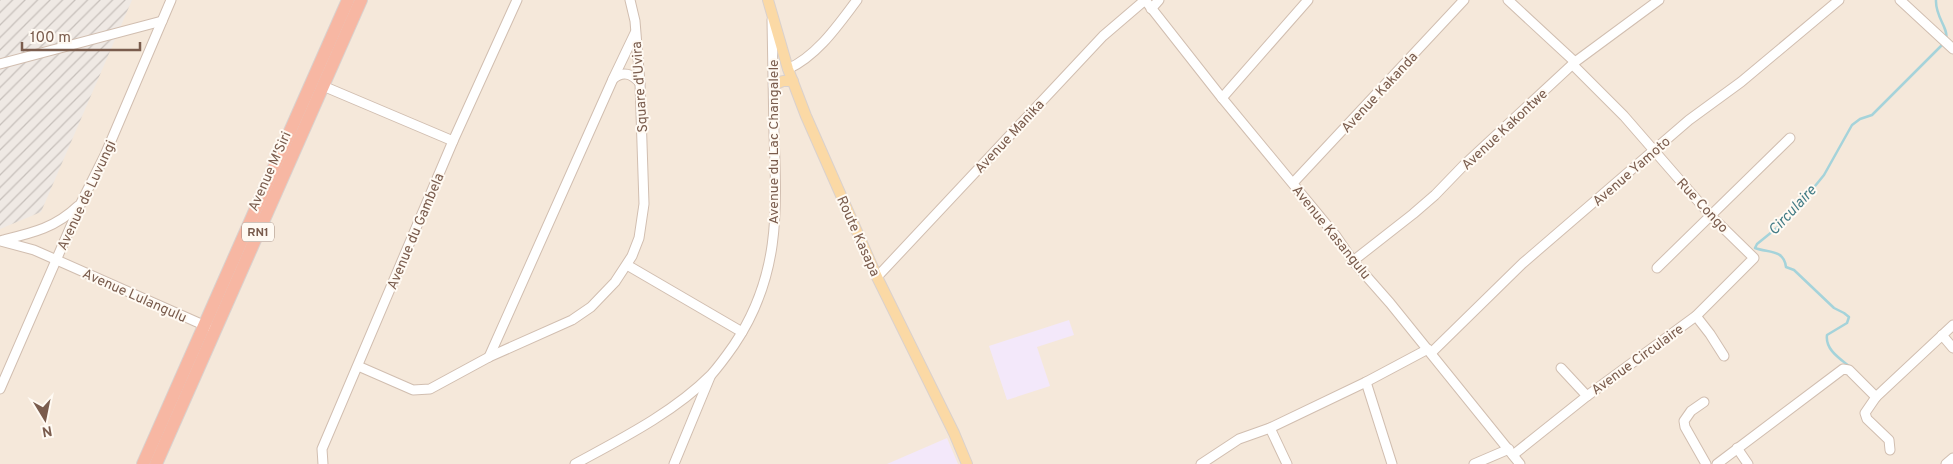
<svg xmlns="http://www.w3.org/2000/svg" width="1953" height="464" font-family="Overpass,sans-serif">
	<defs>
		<pattern id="industrial-furrows" width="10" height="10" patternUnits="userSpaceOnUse" patternTransform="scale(1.25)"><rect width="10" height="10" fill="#efe9e4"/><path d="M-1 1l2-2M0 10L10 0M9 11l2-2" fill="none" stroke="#c7c0bb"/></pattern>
	</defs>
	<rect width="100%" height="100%" fill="#fdf6ec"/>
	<!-- residential -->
	<rect fill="#f5e8da" x="0" y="0" width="1953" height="464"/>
	<!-- industrial -->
	<path fill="url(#industrial-furrows)" d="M0 0H132L41 212 0 229Z"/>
	<!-- education -->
	<g fill="#f3e8fa">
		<path d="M1069 320 1074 335 1037 347 1050 386 1007 400 989 346Z"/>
		<path d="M947 438 958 464H887Z"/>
	</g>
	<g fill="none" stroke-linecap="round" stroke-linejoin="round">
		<!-- stream -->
		<g stroke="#a5d3da" stroke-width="2.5">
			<path d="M1936 0C1935 17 1949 28 1946 39"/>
			<path d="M1849 366C1839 358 1825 349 1827 335L1847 323 1849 317 1844 313 1834 308 1794 270 1786 267C1784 249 1768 253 1755 248L1757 244 1789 218 1824 175 1852 125 1860 119 1872 115 1943 44"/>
		</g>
		<!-- minor casing -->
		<g stroke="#d1beb0" stroke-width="11">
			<g id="minor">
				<path d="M1145 0 1222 98 1336 236 1353 261 1390 303 1520 464"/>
				<path d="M1508 0 1575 62"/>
				<path d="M1900 0 1953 49"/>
				<path d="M1151 9 1159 0"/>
				<path d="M0 64 162 21"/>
				<path d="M788 69C818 55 838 25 857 0"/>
				<path d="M613 79C623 70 632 74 640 83"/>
				<path d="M323 86 453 141"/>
				<path d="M1222 98 1308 0"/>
				<path d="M1293 183 1464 0"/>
				<path d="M3 240C32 233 55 228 78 206"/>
				<path d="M1 241 34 250 208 327"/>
				<path d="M1353 261 1413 214 1435 195 1464 165 1575 62 1659 0"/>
				<path d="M627 265 742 332"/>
				<path d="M1657 268 1790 138"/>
				<path d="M877 277 1103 36 1145 0"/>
				<path d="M1696 316 1710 334 1724 356"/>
				<path d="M1942 335 1953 348"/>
				<path d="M1431 353 1523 263 1689 120 1741 82 1839 0"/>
				<path d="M489 357 613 79 635 33"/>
				<path d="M358 366 413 390 430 389 489 357 572 320 591 307 615 282 632 256 639 238 644 204 640 83 635 21 630 0"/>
				<path d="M1561 368 1587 396"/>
				<path d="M1366 382 1392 464"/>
				<path d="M0 389 81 203 105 155 171 0"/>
				<path d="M1704 402 1691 411 1684 421 1685 427 1706 464"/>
				<path d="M1270 428 1287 464"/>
				<path d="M1737 448 1748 464"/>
				<path d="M1890 450 1889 440 1867 419 1865 413 1876 397 1953 325"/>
				<path d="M1513 455 1587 396 1696 316 1754 258 1711 216 1624 116 1573 65"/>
				<path d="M323 464 322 449 453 141 517 0"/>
				<path d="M575 464C621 439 673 413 711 375 719 366 727 355 734 345 780 277 777 212 774 134 773 96 773 58 772 20"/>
				<path d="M674 464 710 377"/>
				<path d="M1201 464 1239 439 1270 428 1366 382 1428 349"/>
				<path d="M1474 464 1509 449"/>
				<path d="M1717 464 1843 369 1849 370 1876 397"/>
				<path d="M1946 464 1953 458"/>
			</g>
		</g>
		<!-- major casing -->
		<g stroke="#dad1cd" stroke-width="12">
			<g id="major">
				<path d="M768 0 788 69 806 116 877 277 954 433 967 464"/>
				<path d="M774 85 783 81H793"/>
			</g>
		</g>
		<!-- highway casing -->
		<g stroke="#dad1cd" stroke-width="14">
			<g id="highway">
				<path d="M143 464 348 0"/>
				<path d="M156 464 361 0"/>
			</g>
		</g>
		<!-- minor -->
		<use href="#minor" stroke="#fff" stroke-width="9"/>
		<!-- major -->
		<use href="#major" stroke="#fbd9a5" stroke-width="10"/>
		<!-- highway -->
		<use href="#highway" stroke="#f7b7a3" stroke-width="12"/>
	</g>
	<g text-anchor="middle" stroke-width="4" stroke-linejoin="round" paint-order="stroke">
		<!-- shield labels -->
		<rect fill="#fffaf3" stroke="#a28b7f" stroke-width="1" x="242" y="222.5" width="32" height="19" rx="4"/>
		<g font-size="12" font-weight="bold" fill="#7a5c4d">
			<text x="258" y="236">RN1</text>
		</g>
		<!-- street labels -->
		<g font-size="14" fill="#7a5c4d" stroke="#fffaf3">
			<text transform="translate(639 87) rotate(-94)" y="5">Square d'Uvira</text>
			<text transform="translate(1379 92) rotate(-47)" y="5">Avenue Kakanda</text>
			<text transform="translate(1504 129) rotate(-43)" y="5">Avenue Kakontwe</text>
			<text transform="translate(1009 136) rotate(-47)" y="5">Avenue Manika</text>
			<text transform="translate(773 142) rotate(-90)" y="5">Avenue du Lac Changalele</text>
			<text transform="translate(269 171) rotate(-66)" y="5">Avenue M'Siri</text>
			<text transform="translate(1631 171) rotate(-41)" y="5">Avenue Yamoto</text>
			<text transform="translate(86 195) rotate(-65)" y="5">Avenue de Luvungi</text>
			<text transform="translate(1703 205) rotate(47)" y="5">Rue Congo</text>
			<text transform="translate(415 231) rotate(-67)" y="5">Avenue du Gambela</text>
			<text transform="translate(1332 232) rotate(51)" y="5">Avenue Kasangulu</text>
			<text transform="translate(859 236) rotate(66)" y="5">Route Kasapa</text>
			<text transform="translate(135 295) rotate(24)" y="5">Avenue Lulangulu</text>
			<text transform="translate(1637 359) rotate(-36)" y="5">Avenue Circulaire</text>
		</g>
		<!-- water labels -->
		<g font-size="15" font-style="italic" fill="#437c86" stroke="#fffaf3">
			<text transform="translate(1792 210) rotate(-47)" y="5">Circulaire</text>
		</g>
	</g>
	<!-- north arrow -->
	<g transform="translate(45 419) rotate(170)" stroke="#fffaf3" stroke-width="4" paint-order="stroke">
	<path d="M0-4L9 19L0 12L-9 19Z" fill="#7a5c4d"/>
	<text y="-8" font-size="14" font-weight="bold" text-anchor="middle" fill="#7a5c4d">N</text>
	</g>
	<!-- scale -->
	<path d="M22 42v8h118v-8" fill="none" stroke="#7a5c4d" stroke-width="2.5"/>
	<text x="30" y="42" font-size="15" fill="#7a5c4d" stroke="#fffaf3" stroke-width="4" paint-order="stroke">100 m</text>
</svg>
